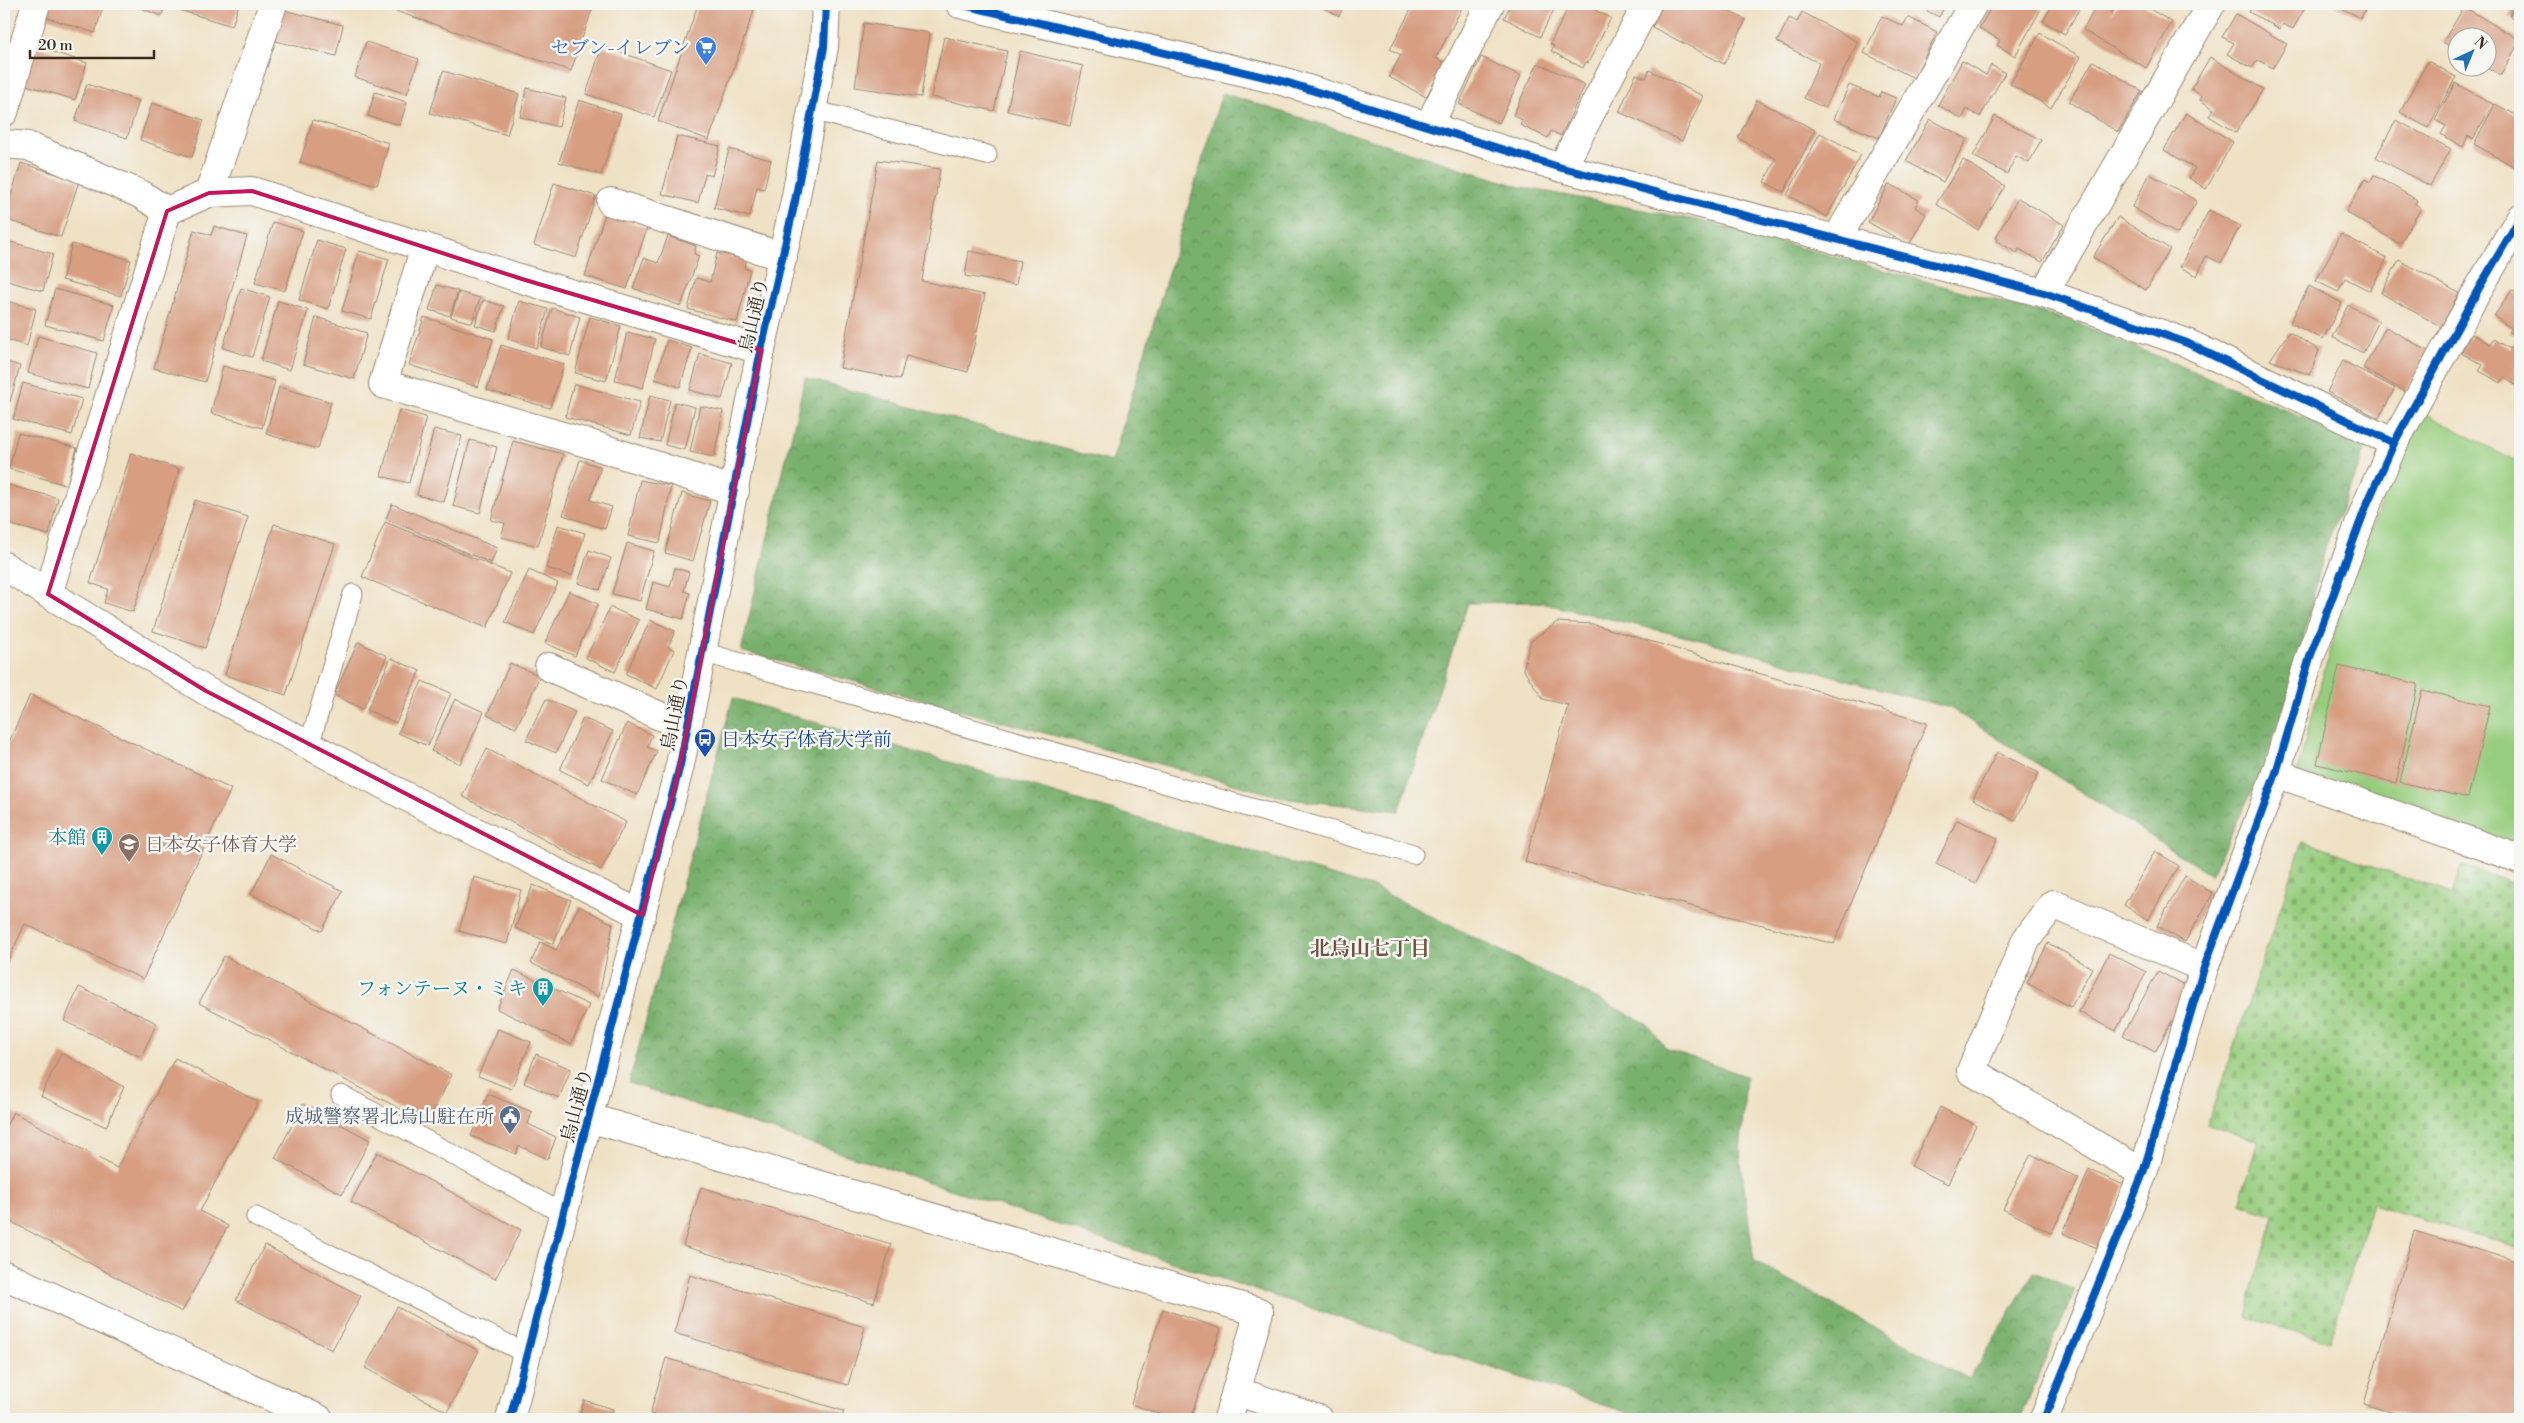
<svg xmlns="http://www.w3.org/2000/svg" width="2524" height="1423" font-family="'Libre Bodoni','Noto Serif JP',serif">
	<defs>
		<pattern id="forest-crowns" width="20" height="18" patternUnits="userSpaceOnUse" patternTransform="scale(1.25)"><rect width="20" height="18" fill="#79b06d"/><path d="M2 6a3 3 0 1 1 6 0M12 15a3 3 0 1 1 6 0" fill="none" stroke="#648f59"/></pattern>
		<pattern id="cemetery-stones" width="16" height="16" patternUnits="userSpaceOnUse" patternTransform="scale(1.25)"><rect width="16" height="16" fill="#97cd7e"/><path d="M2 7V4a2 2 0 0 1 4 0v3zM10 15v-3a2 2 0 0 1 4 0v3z" fill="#83b06c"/></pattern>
	</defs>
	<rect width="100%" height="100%" fill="#f6f6f2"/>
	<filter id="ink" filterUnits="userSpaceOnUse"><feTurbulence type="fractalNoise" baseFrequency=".02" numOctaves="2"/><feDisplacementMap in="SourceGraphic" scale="10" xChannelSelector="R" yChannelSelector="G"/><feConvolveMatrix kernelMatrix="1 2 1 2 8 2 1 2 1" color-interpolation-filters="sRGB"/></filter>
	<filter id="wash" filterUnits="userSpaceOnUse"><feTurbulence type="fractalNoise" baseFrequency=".0096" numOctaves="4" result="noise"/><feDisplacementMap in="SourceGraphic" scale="20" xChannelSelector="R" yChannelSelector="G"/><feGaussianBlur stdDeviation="1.12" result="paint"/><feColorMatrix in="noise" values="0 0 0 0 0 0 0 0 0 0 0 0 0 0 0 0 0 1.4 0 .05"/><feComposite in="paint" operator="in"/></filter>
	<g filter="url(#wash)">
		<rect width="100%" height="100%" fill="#efe1c4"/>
		<!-- grass -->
		<path fill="#97cd7e" stroke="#697c4e" d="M2419 410 2520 464V850L2297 772 2333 638 2358 560Z"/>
		<!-- forest -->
		<g fill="url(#forest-crowns)" stroke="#5a6d46">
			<path d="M1222 93 1521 187 1702 221 2073 321 2368 444 2326 545 2289 695 2261 773 2211 875 1950 708 1709 642 1537 602 1468 603 1399 811 1289 799 741 651 805 378 1112 462Z"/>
			<path d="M733 698 1375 888 1646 1023 1667 1049 1746 1076 1740 1155 1754 1261 1969 1380 2034 1272 2075 1290 2020 1419H1646L629 1083Z"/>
		</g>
		<!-- cemetery -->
		<path fill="url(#cemetery-stones)" stroke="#697c4e" d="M2303 841 2452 894 2461 865 2520 886V1249L2372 1204 2329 1342 2246 1317 2274 1215 2239 1203 2258 1141 2207 1125Z"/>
		<g id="blocks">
			<!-- building -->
			<g fill="#d79e82">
				<path d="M46 4H104L95 33 42 16Z"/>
				<path d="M131 4H167L161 16Z"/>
				<path d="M181 4H239L232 26 179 10Z"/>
				<path d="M375 4H594L571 71Z"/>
				<path d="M698 4H736L754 10 709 140 658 121Z"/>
				<path d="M1316 4H1345L1339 16Z"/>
				<path d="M1414 4H1459L1463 6 1436 58 1445 63 1426 97 1389 77 1401 55 1390 49Z"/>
				<path d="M1511 4H1557L1540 37 1504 18Z"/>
				<path d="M1570 4H1596L1593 9 1611 18 1588 63 1586 62 1583 68 1551 51 1554 46 1550 44Z"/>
				<path d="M1663 4H1714L1746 20 1724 64 1652 27Z"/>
				<path d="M1914 4H1946L1939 17Z"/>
				<path d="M1993 4H2030L2041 9 2015 56 1997 45 2000 40 1979 28Z"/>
				<path d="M2053 4H2082L2065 34 2043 21Z"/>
				<path d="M2087 4H2114L2111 15 2118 4H2141L2172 22 2146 68 2083 30 2095 8Z"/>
				<path d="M2254 4H2307L2293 29 2283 24 2280 29 2249 12Z"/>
				<path d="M2333 4H2368L2361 18Z"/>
				<path d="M2515 4H2520V22L2509 16Z"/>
				<path d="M2464 7 2520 40 2501 75 2486 67V38H2456V50L2443 42Z"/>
				<path d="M284 10 343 25 336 56 276 41Z"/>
				<path d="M1802 12 1858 42 1825 108 1804 98 1819 63 1777 42 1789 18 1797 22Z"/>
				<path d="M2236 14 2287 44 2273 68 2258 60 2252 68 2227 54 2234 43 2222 37Z"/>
				<path d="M1882 16 1903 26 1908 17 1937 32 1914 78 1864 53Z"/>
				<path d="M864 23 930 33 921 97 855 87Z"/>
				<path d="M2040 33 2081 57 2051 108 2010 84Z"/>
				<path d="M944 37 1007 51 994 111 931 97Z"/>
				<path d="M366 42 419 59 407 94 355 77Z"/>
				<path d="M35 46 87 63 75 100 23 84Z"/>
				<path d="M602 46 671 70 654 117 586 94Z"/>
				<path d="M1020 51 1083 66 1070 125 1007 111Z"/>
				<path d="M1481 57 1521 76 1499 123 1459 104Z"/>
				<path d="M2210 57 2263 89 2236 133 2209 116 2214 109 2200 100 2202 96 2191 89Z"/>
				<path d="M1962 61 1986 75 1991 65 2005 73 1980 117 1967 109 1962 119 1938 105Z"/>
				<path d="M2093 61 2142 91 2118 132 2069 102Z"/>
				<path d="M2428 61 2456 77 2428 128 2400 112Z"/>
				<path d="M1538 63 1585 85 1561 136 1551 131 1548 138 1520 125 1522 120 1513 115Z"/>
				<path d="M1649 70 1703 96 1682 141 1619 112 1636 74 1646 78Z"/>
				<path d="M443 71 519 94 507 135 430 113Z"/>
				<path d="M2455 83 2493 104 2473 139 2468 136 2463 147 2441 134 2446 126 2435 120Z"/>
				<path d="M87 84 139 101 127 138 75 121Z"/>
				<path d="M1849 85 1879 97 1881 92 1896 98 1879 138 1834 119Z"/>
				<path d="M527 88 566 98 559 127 520 117Z"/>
				<path d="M375 92 407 102 400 125 368 116Z"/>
				<path d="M579 100 621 114 601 175 559 162Z"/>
				<path d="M1757 100 1815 130 1784 192 1764 182 1776 159 1738 138Z"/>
				<path d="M152 103 204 120 192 157 140 140Z"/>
				<path d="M2495 104 2520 117V170L2474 144Z"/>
				<path d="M2186 113 2233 142 2206 189 2189 178 2195 168 2164 150Z"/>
				<path d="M1995 116 2041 140 2029 163 2016 156 2007 174 1973 156Z"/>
				<path d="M1930 119 1967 139 1943 182 1906 161Z"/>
				<path d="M313 120 389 143 377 185 300 162Z"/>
				<path d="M2396 120 2451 149 2430 186 2376 157Z"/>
				<path d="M1820 133 1861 155 1827 217 1787 195Z"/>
				<path d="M677 136 720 146 712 176 705 174 698 203 662 194Z"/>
				<path d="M729 149 771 160 764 189 757 187 750 217 714 208Z"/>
				<path d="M878 160 940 169 922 281 985 295 968 372 906 356 900 379 840 368Z"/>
				<path d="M1963 160 2005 186 1978 230 1936 204Z"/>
				<path d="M21 163 79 181 61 237 4 219Z"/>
				<path d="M2150 174 2197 201 2177 234 2132 207Z"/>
				<path d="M2374 175 2417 200 2415 204 2421 208 2400 244 2346 212 2365 179 2370 182Z"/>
				<path d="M554 183 596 196 576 258 534 245Z"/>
				<path d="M1889 184 1919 200 1915 207 1926 214 1909 245 1868 222Z"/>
				<path d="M2018 198 2064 225 2042 262 2019 249 2017 253 1997 241 1998 239 1996 237Z"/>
				<path d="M2209 210 2240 226 2221 263 2206 256 2197 276 2180 267Z"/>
				<path d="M605 214 647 228 627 289 585 276Z"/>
				<path d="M2118 217 2170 249 2146 290 2093 257Z"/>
				<path d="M273 222 303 231 285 291 255 283Z"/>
				<path d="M214 226 247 236 205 382 154 368 194 230 211 235Z"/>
				<path d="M2341 234 2387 258 2370 291 2345 278 2338 292 2316 281Z"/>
				<path d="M668 236 696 246 694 254 699 256 681 306 633 288 644 258 658 263Z"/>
				<path d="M4 240 53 254 43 291 4 280Z"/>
				<path d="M317 240 346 249 328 309 299 300Z"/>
				<path d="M72 244 131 260 121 296 62 280Z"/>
				<path d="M359 251 389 259 371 319 342 311Z"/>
				<path d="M969 251 1020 261 1016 285 965 276Z"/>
				<path d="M717 253 747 260 744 268 750 270 737 322 688 309 696 278 710 282Z"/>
				<path d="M2399 260 2459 293 2441 327 2381 293Z"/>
				<path d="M437 285 458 291 450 316 429 310Z"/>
				<path d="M2309 286 2342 303 2323 339 2290 323Z"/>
				<path d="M241 288 270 297 252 357 223 348Z"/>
				<path d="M55 289 114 305 104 341 45 325Z"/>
				<path d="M2512 290 2520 296V339L2509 332 2512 329 2494 316Z"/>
				<path d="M459 292 480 298 472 323 451 317Z"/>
				<path d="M4 300 36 309 27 346 4 339Z"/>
				<path d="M483 300 504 306 496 331 475 325Z"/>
				<path d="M278 301 308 310 290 370 261 361Z"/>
				<path d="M519 301 548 309 537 348 508 339Z"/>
				<path d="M2348 305 2379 321 2363 353 2332 337Z"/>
				<path d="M552 308 580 317 570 356 541 347Z"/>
				<path d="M316 317 367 333 354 379 303 364Z"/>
				<path d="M424 317 493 339 478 387 409 365Z"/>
				<path d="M590 317 621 326 606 381 575 373Z"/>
				<path d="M2386 327 2428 351 2406 392 2363 368Z"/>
				<path d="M627 332 655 339 643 388 615 380Z"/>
				<path d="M2289 332 2319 350 2310 375 2270 360Z"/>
				<path d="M2472 334 2490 344 2493 339 2510 349 2513 344 2520 348V381L2517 386 2504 378 2501 383 2479 371 2483 365 2461 353Z"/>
				<path d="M38 336 97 353 88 389 28 373Z"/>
				<path d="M667 340 692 348 680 387 655 379Z"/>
				<path d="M501 345 564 364 550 408 487 390Z"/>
				<path d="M700 354 732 363 722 399 690 390Z"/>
				<path d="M4 361 20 366 10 402 4 400Z"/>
				<path d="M2343 361 2395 388 2379 418 2327 392Z"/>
				<path d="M223 366 275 381 262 428 211 413Z"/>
				<path d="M23 383 82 399 72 435 13 419Z"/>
				<path d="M574 384 640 402 631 435 565 417Z"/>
				<path d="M279 387 331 402 318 449 266 434Z"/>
				<path d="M650 395 670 400 660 442 640 438Z"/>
				<path d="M675 402 695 407 685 450 665 445Z"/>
				<path d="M700 406 723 411 714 457 690 452Z"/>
				<path d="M399 410 426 417 409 483 381 476Z"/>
				<path d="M434 429 462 436 444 502 417 495Z"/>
				<path d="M18 433 77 448 67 485 9 469Z"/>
				<path d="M470 440 497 447 480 513 453 506Z"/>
				<path d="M513 441 563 454 538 546 501 537 505 523 491 520Z"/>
				<path d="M131 453 179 469 133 612 104 603 108 589 90 583Z"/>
				<path d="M580 460 601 467 590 500 612 507 605 529 563 515Z"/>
				<path d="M640 480 671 486 660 543 628 536Z"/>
				<path d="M4 484 58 498 49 535 4 523Z"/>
				<path d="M682 493 710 501 693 561 665 553Z"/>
				<path d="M195 500 248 517 205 648 153 631Z"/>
				<path d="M392 504 497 548 491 563 386 519Z"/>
				<path d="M385 522 510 573 487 628 362 577Z"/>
				<path d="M274 524 335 544 286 695 225 675Z"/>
				<path d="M558 525 585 533 572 576 546 568Z"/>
				<path d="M627 543 654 551 640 601 612 594Z"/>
				<path d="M589 550 611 558 600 590 578 583Z"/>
				<path d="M675 568 689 572 684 591 690 593 683 619 646 609 653 582 670 587Z"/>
				<path d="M529 570 558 583 534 635 505 622Z"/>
				<path d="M569 591 598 604 575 656 545 643Z"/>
				<path d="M610 607 639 620 615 672 586 658Z"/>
				<path d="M650 620 675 631 668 647 674 650 657 689 626 674Z"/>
				<path d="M1557 622 1592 624 1927 723 1834 944 1525 862 1568 705 1543 699 1523 669 1531 641Z"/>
				<path d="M358 642 387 656 363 709 334 695Z"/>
				<path d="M391 658 420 671 396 723 367 710Z"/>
				<path d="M510 663 540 676 516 728 487 715Z"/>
				<path d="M2339 666 2418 684 2396 783 2317 764Z"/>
				<path d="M422 681 451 693 428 746 398 733Z"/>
				<path d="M2422 690 2490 706 2468 798 2400 782Z"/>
				<path d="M30 695 231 789 143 979 25 924 4 969V753Z"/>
				<path d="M455 699 484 712 460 764 431 751Z"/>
				<path d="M546 699 575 712 556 753 526 740Z"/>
				<path d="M583 718 613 731 589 784 560 770Z"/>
				<path d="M627 723 652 735 647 747 657 751 637 795 602 779Z"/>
				<path d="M487 749 626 822 601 870 462 796Z"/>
				<path d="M1997 752 2039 773 2015 821 1973 799Z"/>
				<path d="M1957 820 1998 838 1976 883 1936 864Z"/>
				<path d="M2155 851 2179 866 2148 920 2124 905Z"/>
				<path d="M271 854 343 891 322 931 251 894Z"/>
				<path d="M2185 876 2213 893 2185 942 2157 926Z"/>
				<path d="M474 877 521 890 507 944 459 931Z"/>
				<path d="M533 885 571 900 553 944 515 928Z"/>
				<path d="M579 906 613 924 599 997 531 963 540 942 556 950Z"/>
				<path d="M2048 943 2092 968 2071 1007 2027 983Z"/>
				<path d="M2109 953 2146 972 2116 1031 2079 1012Z"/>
				<path d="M224 956 452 1075 427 1123 199 1003Z"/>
				<path d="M514 970 589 1005 571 1044 497 1009Z"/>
				<path d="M2158 971 2190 988 2155 1052 2123 1035Z"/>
				<path d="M79 987 157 1023 141 1057 64 1021Z"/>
				<path d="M498 1029 531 1042 511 1089 478 1076Z"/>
				<path d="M61 1053 124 1087 106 1127 41 1096Z"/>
				<path d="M536 1054 571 1069 559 1098 524 1083Z"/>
				<path d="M175 1058 258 1102 200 1211 228 1226 182 1312 4 1218V1130L13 1112 117 1168Z"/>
				<path d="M488 1094 532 1112 528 1124 556 1137 548 1159 519 1146 516 1154 471 1136Z"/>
				<path d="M303 1104 370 1140 342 1194 275 1158Z"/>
				<path d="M1940 1107 1976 1125 1948 1184 1911 1166Z"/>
				<path d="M377 1152 521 1230 495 1279 351 1202Z"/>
				<path d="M2031 1154 2079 1179 2051 1233 2003 1209Z"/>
				<path d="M2089 1170 2124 1185 2097 1248 2063 1233Z"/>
				<path d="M701 1187 891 1244 874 1303 683 1246Z"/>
				<path d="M2414 1231 2520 1262V1419H2409V1417L2364 1404Z"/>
				<path d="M265 1245 361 1296 332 1350 236 1300Z"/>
				<path d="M690 1275 865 1327 848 1385 674 1333Z"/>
				<path d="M397 1307 479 1351 447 1412 365 1368Z"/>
				<path d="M1163 1309 1221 1329 1190 1419H1174L1131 1404Z"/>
				<path d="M666 1358 844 1411 841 1419H667L650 1414Z"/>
				<path d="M584 1400 613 1409 610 1419H579Z"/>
			</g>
		</g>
	</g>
	<g filter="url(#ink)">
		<use href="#blocks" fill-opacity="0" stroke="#958671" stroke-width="1"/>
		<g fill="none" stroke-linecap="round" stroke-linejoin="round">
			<!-- service casing -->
			<g stroke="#958671" stroke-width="21">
				<g id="service">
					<path d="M812 110 987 155"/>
					<path d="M702 652 1413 854"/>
					<path d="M309 746 353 594"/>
					<path d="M341 1095 564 1214"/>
					<path d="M256 1217 527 1354"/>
				</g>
			</g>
			<!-- minor casing -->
			<g stroke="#958671" stroke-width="30">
				<g id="minor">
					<path d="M960 4 1282 81 1562 168 2044 293 2187 343 2394 443"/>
					<path d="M4 112 36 4"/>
					<path d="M1429 125 1490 4"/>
					<path d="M4 144 28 146 140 194 167 211"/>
					<path d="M1562 168 1647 4"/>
					<path d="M209 193 273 4"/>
					<path d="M611 202 783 257"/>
					<path d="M1836 240 1973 4"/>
					<path d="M425 247 383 384 590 444 735 491"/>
					<path d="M2044 293 2211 4"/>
					<path d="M4 566 206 691 428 808 642 915"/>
					<path d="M48 594 167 211 209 193 252 191 522 279 761 350"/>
					<path d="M549 667 687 728"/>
					<path d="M2276 773 2520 859"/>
					<path d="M589 1118 1259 1312 1228 1419"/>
					<path d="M2143 1173 1971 1071 2026 940 2053 904 2204 968"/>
					<path d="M4 1275 319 1419"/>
					<path d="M1236 1391 1318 1419"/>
					<path d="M2044 1419 2143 1173 2204 968 2276 773 2310 657 2367 504 2394 443 2479 288 2520 218"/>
				</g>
			</g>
			<!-- tertiary casing -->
			<g stroke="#958671" stroke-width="30">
				<path id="tertiary" d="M510 1419 680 765 761 350 795 201 824 47 826 4"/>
			</g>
			<!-- service -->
			<use href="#service" stroke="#fff" stroke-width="19"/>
			<!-- minor -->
			<use href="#minor" stroke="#fff" stroke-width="28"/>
			<!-- tertiary -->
			<use href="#tertiary" stroke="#fff" stroke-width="28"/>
			<!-- cycleway casing -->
			<g stroke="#f6f6f2" stroke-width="11">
				<g id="cycleway">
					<path d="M960 4 1282 81 1562 168 2044 293 2187 343 2394 443"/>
					<path d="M510 1419 680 765 761 350 795 201 824 47 826 4"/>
					<path d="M2044 1419 2143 1173 2204 968 2276 773 2310 657 2367 504 2394 443 2479 288 2520 218"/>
				</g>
			</g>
			<!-- cycleway -->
			<use href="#cycleway" stroke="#0057b8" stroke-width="8"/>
		</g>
	</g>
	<!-- marked area -->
	<path fill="none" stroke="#c2185b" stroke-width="4" stroke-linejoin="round" d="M252 191 522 279 761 350 680 765 642 915 206 691 48 594 167 211 209 193Z"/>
	<!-- icons -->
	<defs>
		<g id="supermarket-pin" transform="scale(1.125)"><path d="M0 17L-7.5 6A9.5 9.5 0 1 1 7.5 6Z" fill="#3f7fe0" stroke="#f6f6f2"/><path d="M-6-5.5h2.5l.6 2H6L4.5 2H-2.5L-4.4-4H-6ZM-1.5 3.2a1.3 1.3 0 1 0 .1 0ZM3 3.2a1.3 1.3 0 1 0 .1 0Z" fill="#fff"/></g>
		<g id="bus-pin" transform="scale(1.125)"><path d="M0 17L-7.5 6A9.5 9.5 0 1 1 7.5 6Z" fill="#1a4fb4" stroke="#f6f6f2"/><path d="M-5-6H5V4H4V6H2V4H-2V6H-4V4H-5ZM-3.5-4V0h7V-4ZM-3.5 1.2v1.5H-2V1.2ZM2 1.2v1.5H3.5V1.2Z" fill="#fff"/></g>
		<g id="building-pin" transform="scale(1.125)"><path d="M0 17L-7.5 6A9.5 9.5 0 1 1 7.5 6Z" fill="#0f9aa8" stroke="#f6f6f2"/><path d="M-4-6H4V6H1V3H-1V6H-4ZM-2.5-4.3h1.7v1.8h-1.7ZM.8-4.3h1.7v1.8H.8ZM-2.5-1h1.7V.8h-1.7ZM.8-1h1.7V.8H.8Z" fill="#fff"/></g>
		<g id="university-pin" transform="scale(1.125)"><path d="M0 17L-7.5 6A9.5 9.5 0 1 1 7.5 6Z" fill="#8d6e63" stroke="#f6f6f2"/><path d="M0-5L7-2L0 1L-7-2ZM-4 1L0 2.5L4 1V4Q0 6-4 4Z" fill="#fff"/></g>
		<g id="civic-pin" transform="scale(1.125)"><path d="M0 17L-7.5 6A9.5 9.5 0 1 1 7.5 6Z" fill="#5c6f8a" stroke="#f6f6f2"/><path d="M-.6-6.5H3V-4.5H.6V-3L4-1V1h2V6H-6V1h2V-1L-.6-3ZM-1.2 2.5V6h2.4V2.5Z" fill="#fff"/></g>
	</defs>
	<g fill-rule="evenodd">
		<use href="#supermarket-pin" x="706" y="47"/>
		<use href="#bus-pin" x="705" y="739"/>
		<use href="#building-pin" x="102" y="837"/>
		<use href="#university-pin" x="129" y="844"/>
		<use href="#building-pin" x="543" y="988"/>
		<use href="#civic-pin" x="510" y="1116"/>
	</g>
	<g text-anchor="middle" stroke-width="5" stroke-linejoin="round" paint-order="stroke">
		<!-- shop labels -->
		<g font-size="19" fill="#366cbe" stroke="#f6f6f2" text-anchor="end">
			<text x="690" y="54">セブン-イレブン</text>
		</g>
		<!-- street labels -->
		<g font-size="19" fill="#3b2a1e" stroke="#f6f6f2">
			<text transform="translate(753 315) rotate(-77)" y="7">烏山通り</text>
			<text transform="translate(674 713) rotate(-79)" y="7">烏山通り</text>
			<text transform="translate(576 1105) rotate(-75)" y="7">烏山通り</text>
		</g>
		<!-- transit labels -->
		<g font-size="19" fill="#164399" stroke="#f6f6f2" text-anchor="start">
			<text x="721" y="746">日本女子体育大学前</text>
		</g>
		<!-- culture labels -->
		<g font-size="19" fill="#0d838f" stroke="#f6f6f2" text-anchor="end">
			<text x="86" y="844">本館</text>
			<text x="527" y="995">フォンテーヌ・ミキ</text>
		</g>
		<!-- education labels -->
		<g font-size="19" fill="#785e54" stroke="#f6f6f2" text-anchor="start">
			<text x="145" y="851">日本女子体育大学</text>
		</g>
		<!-- service labels -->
		<g font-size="19" fill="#4e5e75" stroke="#f6f6f2" text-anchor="end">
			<text x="494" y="1123">成城警察署北烏山駐在所</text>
		</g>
		<!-- neighbourhood labels -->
		<g font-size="20" font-weight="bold" fill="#725341" stroke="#f6f6f2">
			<text x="1370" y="955">北烏山七丁目</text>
		</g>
	</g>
	<!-- margin -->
	<rect width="2524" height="1423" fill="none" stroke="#f6f6f2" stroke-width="20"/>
	<!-- north arrow -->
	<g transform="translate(2472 52) rotate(44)"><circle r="24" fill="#f6f6f2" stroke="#aba49d"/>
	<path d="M0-4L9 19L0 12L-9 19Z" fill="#1f6fb2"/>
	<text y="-8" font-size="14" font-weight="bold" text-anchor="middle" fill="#3b2a1e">N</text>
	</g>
	<!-- scale -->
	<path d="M30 50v8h124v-8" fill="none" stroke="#3b2a1e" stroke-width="2.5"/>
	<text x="38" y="50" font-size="15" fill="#3b2a1e" stroke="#f6f6f2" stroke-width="4" paint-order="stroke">20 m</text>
</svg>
